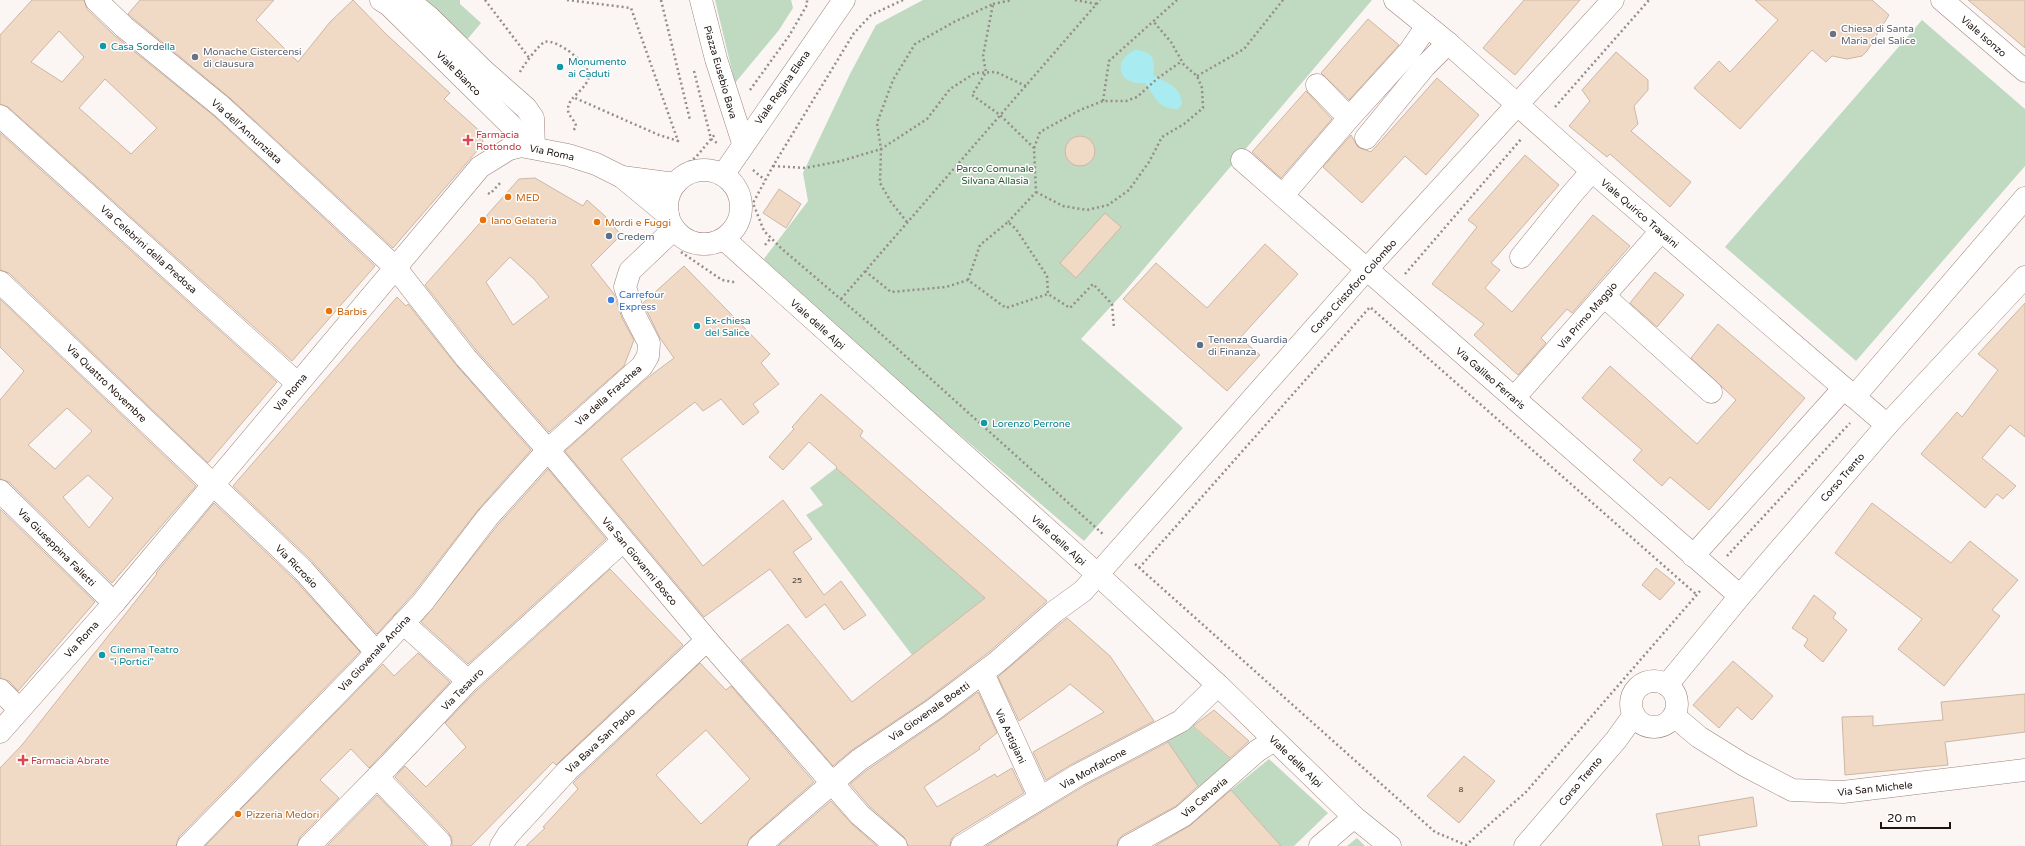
<svg xmlns="http://www.w3.org/2000/svg" width="2025" height="846" font-family="'Varela Round',sans-serif">
	<rect width="100%" height="100%" fill="#fbf5f3"/>
	<!-- green -->
	<g fill="#c0d9c1">
		<path d="M414 0H460V4L481 23 465 42Z"/>
		<path d="M715 0H791L793 8 779 30 735 83Z"/>
		<path d="M923 0H1372L1125 291 1081 339 1183 428 1084 541 760 264 808 201 803 173 850 74 876 25Z"/>
		<path d="M1922 20 2025 109V166L1856 361 1725 247Z"/>
		<path d="M836 468 985 598 912 655 806 515 823 505 810 488Z"/>
		<path d="M1192 726 1233 761 1198 787 1166 740Z"/>
		<path d="M1269 759 1328 813 1294 846H1281L1231 790Z"/>
		<path d="M1357 838 1365 846H1347Z"/>
	</g>
	<!-- water -->
	<path fill="#a8ecf2" d="M1135 50C1152 51 1156 59 1153 75 1166 83 1181 86 1182 104L1178 109C1157 109 1156 97 1145 83 1119 86 1111 61 1135 50Z"/>
	<!-- building -->
	<g fill="#f0d9c5" stroke="#cdb7a4" fill-rule="evenodd">
		<path d="M32 0H84L87 9 115 36 214 116 375 266 292 361 8 107 0 104V35ZM59 31 84 57 62 82 31 62ZM105 79 157 128 131 154 79 108Z"/>
		<path d="M140 0H274L256 20 298 62 330 22 353 0 386 34 450 93 444 99 482 133 483 144 393 248 230 98 128 14Z"/>
		<path d="M1524 0H1580L1515 75 1483 48Z"/>
		<path d="M1755 0H1872L1889 15 1867 51 1862 56 1847 59 1832 56 1826 62 1812 50 1740 129 1694 88 1719 61 1730 72 1778 20Z"/>
		<path d="M1968 0H2025V48Z"/>
		<path d="M1368 19 1399 45 1349 100 1321 73Z"/>
		<path d="M1616 52 1648 80V90L1634 106 1638 124 1631 131 1691 182 1670 207 1610 154 1607 157 1569 126 1590 101 1582 90Z"/>
		<path d="M1437 78 1479 115 1426 175 1405 156 1362 203 1323 167 1351 135 1358 147 1371 152Z"/>
		<path d="M1306 91 1332 119 1281 178 1252 152Z"/>
		<path d="M0 133 277 382 208 463 9 273 0 270Z"/>
		<circle cx="1080" cy="151" r="15"/>
		<path d="M1525 155 1559 185 1491 263 1500 270 1485 288 1512 312 1593 215 1630 246 1572 313 1567 309 1541 338 1546 343 1518 375 1474 335 1484 324 1432 284 1477 227 1468 220Z"/>
		<path d="M535 178 583 206 587 200 605 216 621 235 591 265 614 294 622 318 634 340 624 366 549 432 476 350 425 285 519 179ZM510 257 534 279 549 297 513 325 486 282Z"/>
		<path d="M779 189 801 204 786 228 763 213Z"/>
		<path d="M1105 213 1121 227 1076 278 1060 263Z"/>
		<path d="M1265 244 1298 274 1240 338 1260 355 1227 391 1123 299 1156 263 1207 308Z"/>
		<path d="M684 266 770 354 761 363 779 384 753 404 759 412 743 425 721 399 703 411 695 402 621 459 703 566 783 500 812 539 793 552 824 595 841 581 866 615 844 630 825 604 806 618 770 569 704 617 565 451 646 379 674 358 660 338 643 303Z"/>
		<path d="M1655 272 1684 295 1657 327 1630 303Z"/>
		<path d="M397 297 406 306 408 304 457 366 531 450 478 510 413 594 377 634 312 561 233 486Z"/>
		<path d="M0 299 196 486 112 583 9 482 0 479V400L24 371 0 347ZM67 408 92 431 55 469 28 445ZM88 475 113 498 89 528 63 497Z"/>
		<path d="M2025 303V437L2010 425 1982 458 2016 486 2003 499 1997 494 1985 508 1921 454 1957 412 1962 417 1998 370 1978 354Z"/>
		<path d="M1718 324 1805 398 1709 510 1670 477 1662 486 1633 460 1642 450 1582 398 1610 366 1697 444 1736 400 1691 358Z"/>
		<path d="M821 394 863 431 860 436 1047 601 989 652 926 700 852 750 833 766 741 660 788 624 852 702 985 598 836 468 837 467 809 442 783 470 769 457 794 429 792 427Z"/>
		<path d="M548 469 606 539 468 664 421 622 497 526Z"/>
		<path d="M214 503 294 579 360 652 179 837 176 846H0V768L22 745 157 574 156 573Z"/>
		<path d="M1872 503 1951 563 1970 541 2018 580 1992 610 2000 616 1944 686 1898 649 1922 619 1835 553Z"/>
		<path d="M0 509 95 602 18 691 9 681 0 678Z"/>
		<path d="M1656 568 1675 583 1660 600 1642 585Z"/>
		<path d="M610 569 683 645 556 765 553 762 471 846H452V839L449 833 395 777 405 766 426 787 466 747 445 723 477 690Z"/>
		<path d="M1814 595 1836 613 1833 618 1847 630 1823 662 1804 646 1808 639 1792 628Z"/>
		<path d="M1067 618 1110 656 1154 721 1072 764 1046 780 1033 752 1104 712 1070 684 1063 690 1019 721 998 677Z"/>
		<path d="M418 653 450 682 369 768 351 749 320 780 339 798 300 837 297 846H205L383 664 394 676Z"/>
		<path d="M1733 661 1773 696 1752 720 1737 707 1719 728 1693 705Z"/>
		<path d="M700 663 726 690 731 686 814 782 751 837 747 846H526L545 828 543 827 578 789 573 783 576 780ZM706 730 750 779 701 824 656 775Z"/>
		<path d="M978 692 997 733 979 747 980 749 924 787 937 807 995 774 997 777 1012 768 1024 793 955 835 951 840 950 846H908L904 837 869 806 850 784 867 770 940 720Z"/>
		<path d="M2025 694V732L1945 742 1948 765 1845 775 1842 717 1873 716V726L1943 720 1941 702Z"/>
		<path d="M1214 710 1249 741 1230 758 1193 726Z"/>
		<path d="M1168 742 1198 786 1176 806 1123 835 1118 840 1117 846H986L1084 786Z"/>
		<path d="M1464 756 1495 781 1459 823 1427 796Z"/>
		<path d="M1231 790 1281 846H1155L1191 825Z"/>
		<path d="M377 795 426 846H327Z"/>
		<path d="M1753 797 1757 826 1698 836 1700 846H1663L1656 814Z"/>
		<path d="M831 801 852 824 877 846H778Z"/>
	</g>
	<g fill="none" stroke-linecap="round" stroke-linejoin="round">
		<!-- minor casing -->
		<g stroke="#9f8479" stroke-width="23">
			<g id="minor">
				<path d="M96 0 124 27 222 107 395 267 466 358 548 450 707 640 860 815 896 846"/>
				<path d="M381 0 389 5 534 148"/>
				<path d="M408 0 429 17 484 71 526 108 533 118 534 148"/>
				<path d="M701 0 716 59 743 143"/>
				<path d="M1395 0 1448 43 1592 171 1887 425"/>
				<path d="M1942 0 2025 71"/>
				<path d="M1317 85 1349 118 1409 52 1427 26"/>
				<path d="M0 116 297 383"/>
				<path d="M1366 138 1425 66 1448 43"/>
				<path d="M1242 160 1740 596"/>
				<path d="M1283 195 1349 118"/>
				<path d="M724 239 1097 574 1218 685 1354 817 1390 846"/>
				<path d="M1521 257 1571 195 1592 171"/>
				<path d="M0 282 303 570 376 652"/>
				<path d="M1604 296 1711 392"/>
				<path d="M1854 397 2025 198"/>
				<path d="M1514 398 1661 231"/>
				<path d="M0 491 114 603"/>
				<path d="M1693 556 1843 389"/>
				<path d="M403 623 468 681"/>
				<path d="M983 673 1040 798"/>
				<circle cx="1654" cy="704" r="23"/>
				<path d="M1667 685 1740 596 1887 425 2025 277"/>
				<path d="M0 690 19 709"/>
				<path d="M1674 716 1699 737 1744 765 1792 790 1843 792 2025 770"/>
				<path d="M377 777 440 842"/>
				<path d="M188 846 362 668 423 602 487 518 548 450 642 366 648 356 649 343 633 312 625 287 630 271 674 229"/>
				<path d="M309 846 389 765 468 681 623 541"/>
				<path d="M501 846 508 835 567 771 707 640"/>
				<path d="M759 846 859 760 933 710 997 662 1054 612 1083 591 1367 269 1613 0"/>
				<path d="M962 846 1078 775 1181 721 1218 685"/>
				<path d="M1129 846 1183 816 1257 751 1274 740"/>
				<path d="M1320 846 1354 817"/>
				<path d="M1525 846 1616 740 1634 715"/>
			</g>
		</g>
		<!-- major casing -->
		<g stroke="#9f8479" stroke-width="23">
			<g id="major">
				<circle cx="704" cy="207" r="37"/>
				<path d="M723 175 844 0"/>
				<path d="M622 177 675 184"/>
				<path d="M0 732 114 603 480 167 509 149 521 146 568 155 596 164 622 177 668 215"/>
			</g>
		</g>
		<!-- path -->
		<g stroke="#948d8a" stroke-width="2.5" stroke-dasharray="2 3" stroke-linecap="butt">
			<path d="M485 0 530 59"/>
			<path d="M567 0 631 8 678 141 659 135 575 98"/>
			<path d="M661 0 690 120"/>
			<path d="M903 0 871 15 854 33 773 166 753 203 764 231 781 248 871 325 1104 535"/>
			<path d="M1075 0 1097 4"/>
			<path d="M993 4 1012 0"/>
			<path d="M694 71 711 139 717 143"/>
			<path d="M520 72C523 66 539 44 545 42 556 38 589 64 589 75 588 89 569 96 568 108 567 116 576 120 576 127L572 132"/>
			<path d="M1197 76 1244 49 1283 0"/>
			<path d="M750 90 789 36 807 5V0"/>
			<path d="M1103 101 1109 61 1177 0"/>
			<path d="M1555 107 1649 0"/>
			<path d="M1034 148 1040 132 1080 110 1103 101H1126L1137 97 1158 78 1182 61"/>
			<path d="M685 165 696 157 716 133"/>
			<path d="M773 166 805 168 841 161 881 149 927 119 950 89 975 73 996 72 1026 86"/>
			<path d="M753 170 765 180"/>
			<path d="M1036 192 1063 206 1087 210 1108 205 1129 190 1149 162 1162 137 1184 124 1203 108 1202 88 1197 76 1184 65 1171 42 1153 21"/>
			<path d="M488 193 490 194 501 182"/>
			<path d="M907 222 891 202 880 183 881 149 877 123 893 80 915 44 954 22 993 4 983 56 986 72 972 95 1000 115 1034 148 1036 192 1008 222"/>
			<path d="M765 245 771 238"/>
			<path d="M681 252 722 280 733 282 736 280"/>
			<path d="M865 271 891 292 946 287 968 280 1006 308 1048 294 1070 308 1093 284 1112 304 1114 328"/>
			<path d="M1405 274 1522 138"/>
			<path d="M968 280 980 245 1008 222 1016 229 1047 276 1048 294"/>
			<path d="M841 299 1100 0"/>
			<path d="M1727 556 1850 423"/>
			<path d="M1135 564 1435 832 1466 845 1526 792 1700 591"/>
			<path d="M1139 568 1370 307 1697 595"/>
		</g>
		<!-- minor -->
		<use href="#minor" stroke="#fff" stroke-width="22"/>
		<!-- major -->
		<use href="#major" stroke="#fff" stroke-width="22"/>
	</g>
	<!-- markers -->
	<g fill="#6b7280" stroke="#fff" stroke-width="1.5">
		<circle cx="1833" cy="34" r="4"/>
		<circle cx="195" cy="57" r="4"/>
	</g>
	<g fill="#0f9aa8" stroke="#fff" stroke-width="1.5">
		<circle cx="103" cy="46" r="4"/>
		<circle cx="560" cy="67" r="4"/>
		<circle cx="697" cy="326" r="4"/>
		<circle cx="984" cy="423" r="4"/>
		<circle cx="102" cy="655" r="4"/>
	</g>
	<g fill="#e0444e" stroke="#fff" stroke-width="1.5">
		<path d="M466 134h4v4h4v4h-4v4h-4v-4h-4v-4h4z"/>
		<path d="M21 754h4v4h4v4h-4v4h-4v-4h-4v-4h4z"/>
	</g>
	<g fill="#e8710a" stroke="#fff" stroke-width="1.5">
		<circle cx="508" cy="197" r="4"/>
		<circle cx="483" cy="220" r="4"/>
		<circle cx="597" cy="222" r="4"/>
		<circle cx="329" cy="311" r="4"/>
		<circle cx="238" cy="814" r="4"/>
	</g>
	<g fill="#5c6f8a" stroke="#fff" stroke-width="1.5">
		<circle cx="609" cy="236" r="4"/>
		<circle cx="1200" cy="345" r="4"/>
	</g>
	<circle fill="#3f7fe0" stroke="#fff" stroke-width="1.5" cx="611" cy="300" r="4"/>
	<g text-anchor="middle" stroke-width="3" stroke-linejoin="round" paint-order="stroke">
		<!-- number labels -->
		<g font-size="8" fill="#52443c">
			<text x="797" y="583">25</text>
			<text x="1461" y="792">8</text>
		</g>
		<!-- worship labels -->
		<g font-size="10" fill="#5b616d" stroke="#fff" text-anchor="start">
			<text x="1841" y="32">Chiesa di Santa<tspan x="1841" dy="12">Maria del Salice</tspan></text>
			<text x="203" y="55">Monache Cistercensi<tspan x="203" dy="12">di clausura</tspan></text>
		</g>
		<!-- street labels -->
		<g font-size="10" fill="#1d130f" stroke="#fff">
			<text transform="translate(1984 36) rotate(41)" y="4">Viale Isonzo</text>
			<text transform="translate(721 72) rotate(74)" y="4">Piazza Eusebio Bava</text>
			<text transform="translate(459 73) rotate(45)" y="4">Viale Bianco</text>
			<text transform="translate(782 87) rotate(-55)" y="4">Viale Regina Elena</text>
			<text transform="translate(247 131) rotate(42)" y="4">Via dell'Annunziata</text>
			<text transform="translate(552 152) rotate(12)" y="4">Via Roma</text>
			<text transform="translate(1640 213) rotate(41)" y="4">Viale Quirico Travaini</text>
			<text transform="translate(149 249) rotate(42)" y="4">Via Celebrini della Predosa</text>
			<text transform="translate(1353 286) rotate(-48)" y="4">Corso Cristoforo Colombo</text>
			<text transform="translate(1587 315) rotate(-49)" y="4">Via Primo Maggio</text>
			<text transform="translate(818 324) rotate(42)" y="4">Viale delle Alpi</text>
			<text transform="translate(1491 378) rotate(41)" y="4">Via Galileo Ferraris</text>
			<text transform="translate(107 383) rotate(44)" y="4">Via Quattro Novembre</text>
			<text transform="translate(290 392) rotate(-50)" y="4">Via Roma</text>
			<text transform="translate(608 395) rotate(-42)" y="4">Via della Fraschea</text>
			<text transform="translate(1842 477) rotate(-49)" y="4">Corso Trento</text>
			<text transform="translate(1059 540) rotate(42)" y="4">Viale delle Alpi</text>
			<text transform="translate(57 547) rotate(45)" y="4">Via Giuseppina Falletti</text>
			<text transform="translate(640 561) rotate(50)" y="4">Via San Giovanni Bosco</text>
			<text transform="translate(297 566) rotate(46)" y="4">Via Ricrosio</text>
			<text transform="translate(81 639) rotate(-48)" y="4">Via Roma</text>
			<text transform="translate(374 653) rotate(-47)" y="4">Via Giovenale Ancina</text>
			<text transform="translate(462 689) rotate(-45)" y="4">Via Tesauro</text>
			<text transform="translate(929 711) rotate(-35)" y="4">Via Giovenale Boetti</text>
			<text transform="translate(1011 736) rotate(65)" y="4">Via Astigiani</text>
			<text transform="translate(600 740) rotate(-43)" y="4">Via Bava San Paolo</text>
			<text transform="translate(1296 761) rotate(44)" y="4">Viale delle Alpi</text>
			<text transform="translate(1093 768) rotate(-29)" y="4">Via Monfalcone</text>
			<text transform="translate(1580 781) rotate(-50)" y="4">Corso Trento</text>
			<text transform="translate(1875 788) rotate(-6)" y="4">Via San Michele</text>
			<text transform="translate(1204 797) rotate(-40)" y="4">Via Cervaria</text>
		</g>
		<!-- culture labels -->
		<g font-size="10" fill="#0d838f" stroke="#fff" text-anchor="start">
			<text x="111" y="50">Casa Sordella</text>
			<text x="568" y="65">Monumento<tspan x="568" dy="12">ai Caduti</tspan></text>
			<text x="705" y="324">Ex-chiesa<tspan x="705" dy="12">del Salice</tspan></text>
			<text x="992" y="427">Lorenzo Perrone</text>
			<text x="110" y="653">Cinema Teatro<tspan x="110" dy="12">"i Portici"</tspan></text>
		</g>
		<!-- health labels -->
		<g font-size="10" fill="#be3a42" stroke="#fff" text-anchor="start">
			<text x="476" y="138">Farmacia<tspan x="476" dy="12">Rottondo</tspan></text>
			<text x="31" y="764">Farmacia Abrate</text>
		</g>
		<!-- park labels -->
		<g font-size="10" fill="#225c2b" stroke="#fff">
			<text x="995" y="172">Parco Comunale<tspan x="995" dy="12">Silvana Allasia</tspan></text>
		</g>
		<!-- food labels -->
		<g font-size="10" fill="#c56008" stroke="#fff" text-anchor="start">
			<text x="516" y="201">MED</text>
			<text x="491" y="224">Iano Gelateria</text>
			<text x="605" y="226">Mordi e Fuggi</text>
			<text x="337" y="315">Barbis</text>
			<text x="246" y="818">Pizzeria Medori</text>
		</g>
		<!-- service labels -->
		<g font-size="10" fill="#4e5e75" stroke="#fff" text-anchor="start">
			<text x="617" y="240">Credem</text>
			<text x="1208" y="343">Tenenza Guardia<tspan x="1208" dy="12">di Finanza</tspan></text>
		</g>
		<!-- shop labels -->
		<g font-size="10" fill="#366cbe" stroke="#fff" text-anchor="start">
			<text x="619" y="298">Carrefour<tspan x="619" dy="12">Express</tspan></text>
		</g>
	</g>
	<!-- scale -->
	<path d="M1881 822v6h69v-6" fill="none" stroke="#1d130f" stroke-width="2"/>
	<text x="1887" y="822" font-size="12" fill="#1d130f" stroke="#ffffff" stroke-width="3" paint-order="stroke">20 m</text>
</svg>
